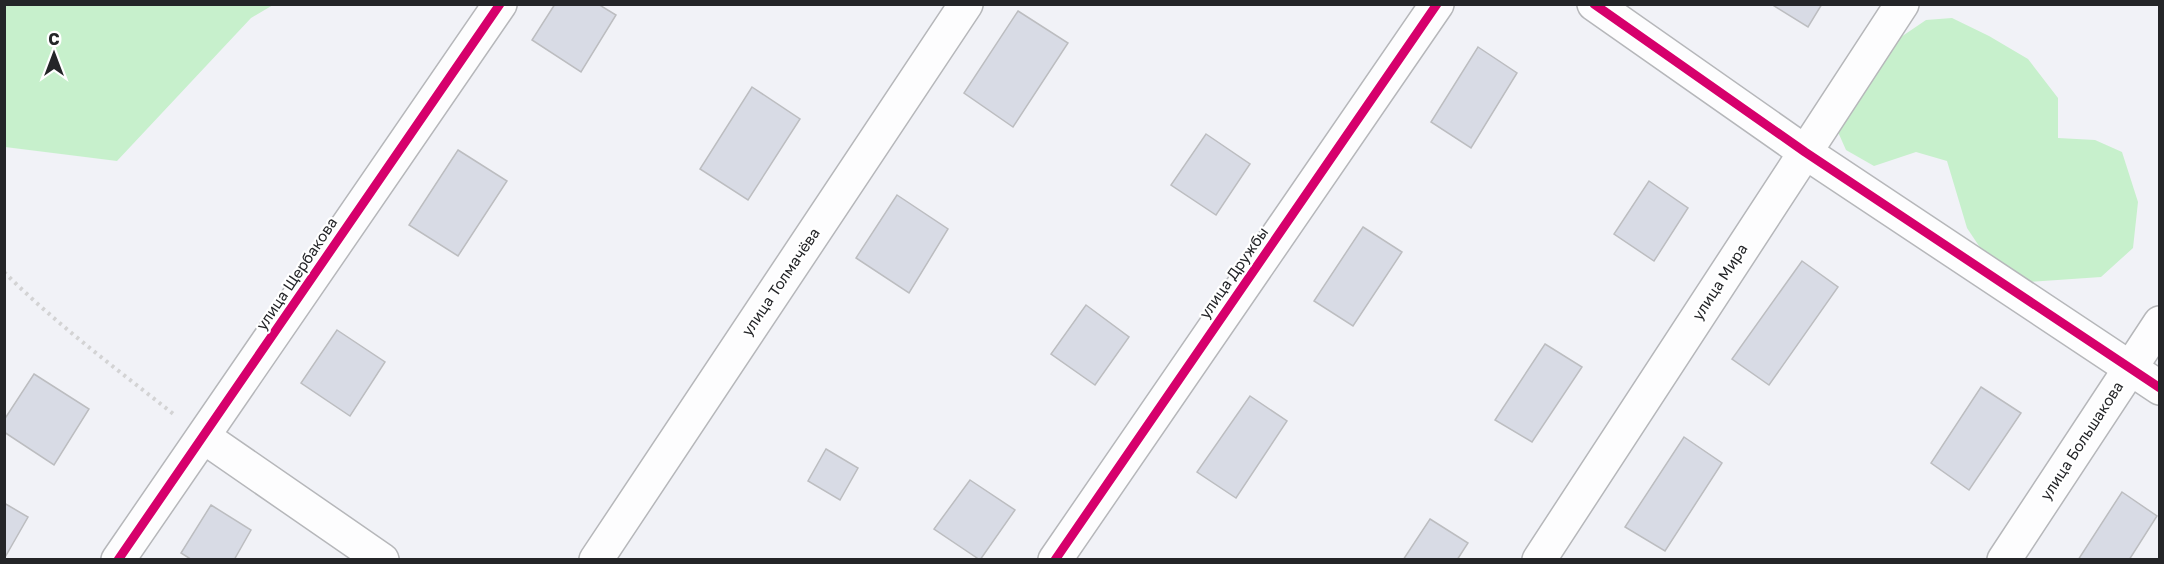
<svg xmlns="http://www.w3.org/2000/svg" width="2164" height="564" font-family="'Golos Text',sans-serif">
	<rect width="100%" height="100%" fill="#f1f2f7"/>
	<!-- green -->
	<g fill="#c7f0cc">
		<path d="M5 4H273V5L251 18 117 161 5 147Z"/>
		<path d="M1952 18 1989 36 2028 59 2058 98V138L2095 140 2122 152 2138 202 2133 248 2101 277 2028 282 1985 255 1967 228 1947 161 1916 152 1874 166 1846 150 1838 132 1898 39 1926 20Z"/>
	</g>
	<!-- building -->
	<g fill="#d8dbe5" stroke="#bcbdc0" stroke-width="1.5">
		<path d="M555 4H598L616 15 581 72 532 40Z"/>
		<path d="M1771 4H1822L1808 27Z"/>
		<path d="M1018 11 1068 43 1013 127 964 93Z"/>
		<path d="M1478 47 1517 73 1471 148 1431 122Z"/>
		<path d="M752 87 800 119 748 200 700 169Z"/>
		<path d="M1206 134 1250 164 1216 215 1171 185Z"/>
		<path d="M458 150 507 181 458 256 409 225Z"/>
		<path d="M1649 181 1688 208 1654 261 1614 234Z"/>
		<path d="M897 195 948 229 909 293 856 258Z"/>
		<path d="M1363 227 1402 252 1353 326 1314 301Z"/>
		<path d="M1802 261 1838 287 1769 385 1732 359Z"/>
		<path d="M1086 305 1129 337 1095 385 1051 354Z"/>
		<path d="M337 330 385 362 350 416 301 383Z"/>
		<path d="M1545 344 1582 367 1532 442 1495 420Z"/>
		<path d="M34 374 89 409 54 465 4 432V420Z"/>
		<path d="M1981 387 2021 413 1969 490 1931 463Z"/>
		<path d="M1250 396 1287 421 1236 498 1197 472Z"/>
		<path d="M1684 437 1722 463 1665 551 1625 527Z"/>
		<path d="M826 449 858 468 840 500 808 481Z"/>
		<path d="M970 480 1015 510 980 560 934 529Z"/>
		<path d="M2122 492 2157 516 2129 560H2078Z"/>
		<path d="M4 503 28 517 4 559Z"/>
		<path d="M211 505 251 530 234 560H192L181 553Z"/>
		<path d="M1430 519 1468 543 1457 560H1403Z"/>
	</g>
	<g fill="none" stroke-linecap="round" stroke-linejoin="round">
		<!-- minor casing -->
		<g stroke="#b6b7ba" stroke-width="36">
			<g id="minor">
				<path d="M1594 4 1805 152 2160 388"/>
				<path d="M204 437 382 560"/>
				<path d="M118 560 500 4"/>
				<path d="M596 560 966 4"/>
				<path d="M1539 560 1902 4"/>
				<path d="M2004 560 2160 323"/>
			</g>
		</g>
		<!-- tertiary casing -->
		<g stroke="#b6b7ba" stroke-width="36">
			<path id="tertiary" d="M1055 560 1437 4"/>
		</g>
		<!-- path -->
		<path stroke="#d3d3d4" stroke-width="4" stroke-dasharray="3 4.5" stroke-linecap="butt" d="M4 272C57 325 118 370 176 416"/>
		<!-- minor -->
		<use href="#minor" stroke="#fdfdfe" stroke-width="33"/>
		<!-- tertiary -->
		<use href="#tertiary" stroke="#fdfdfe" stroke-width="33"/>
		<!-- cycleway casing -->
		<g stroke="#fff" stroke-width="13">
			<g id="cycleway">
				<path d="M1594 4 1805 152 2160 388"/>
				<path d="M118 560 500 4"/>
				<path d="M1055 560 1437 4"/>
			</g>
		</g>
		<!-- cycleway -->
		<use href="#cycleway" stroke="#d6006c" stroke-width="9"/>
	</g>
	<g text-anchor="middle" stroke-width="4.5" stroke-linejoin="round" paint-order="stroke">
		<!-- street labels -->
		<g font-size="15" fill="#242528" stroke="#fff">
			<text transform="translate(1234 273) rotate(-55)" y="5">улица Дружбы</text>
			<text transform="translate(297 274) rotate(-56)" y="5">улица Щербакова</text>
			<text transform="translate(781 282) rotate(-56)" y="5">улица Толмачёва</text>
			<text transform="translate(1720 282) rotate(-57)" y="5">улица Мира</text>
			<text transform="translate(2082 441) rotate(-57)" y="5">улица Большакова</text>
		</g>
	</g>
	<!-- border -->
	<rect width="2164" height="564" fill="none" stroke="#242528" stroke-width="12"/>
	<!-- north arrow -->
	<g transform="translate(54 54)" stroke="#ffffff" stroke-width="4.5" paint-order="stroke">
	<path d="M0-4.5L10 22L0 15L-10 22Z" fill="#242528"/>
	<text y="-9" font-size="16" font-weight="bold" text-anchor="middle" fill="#242528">С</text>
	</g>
</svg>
